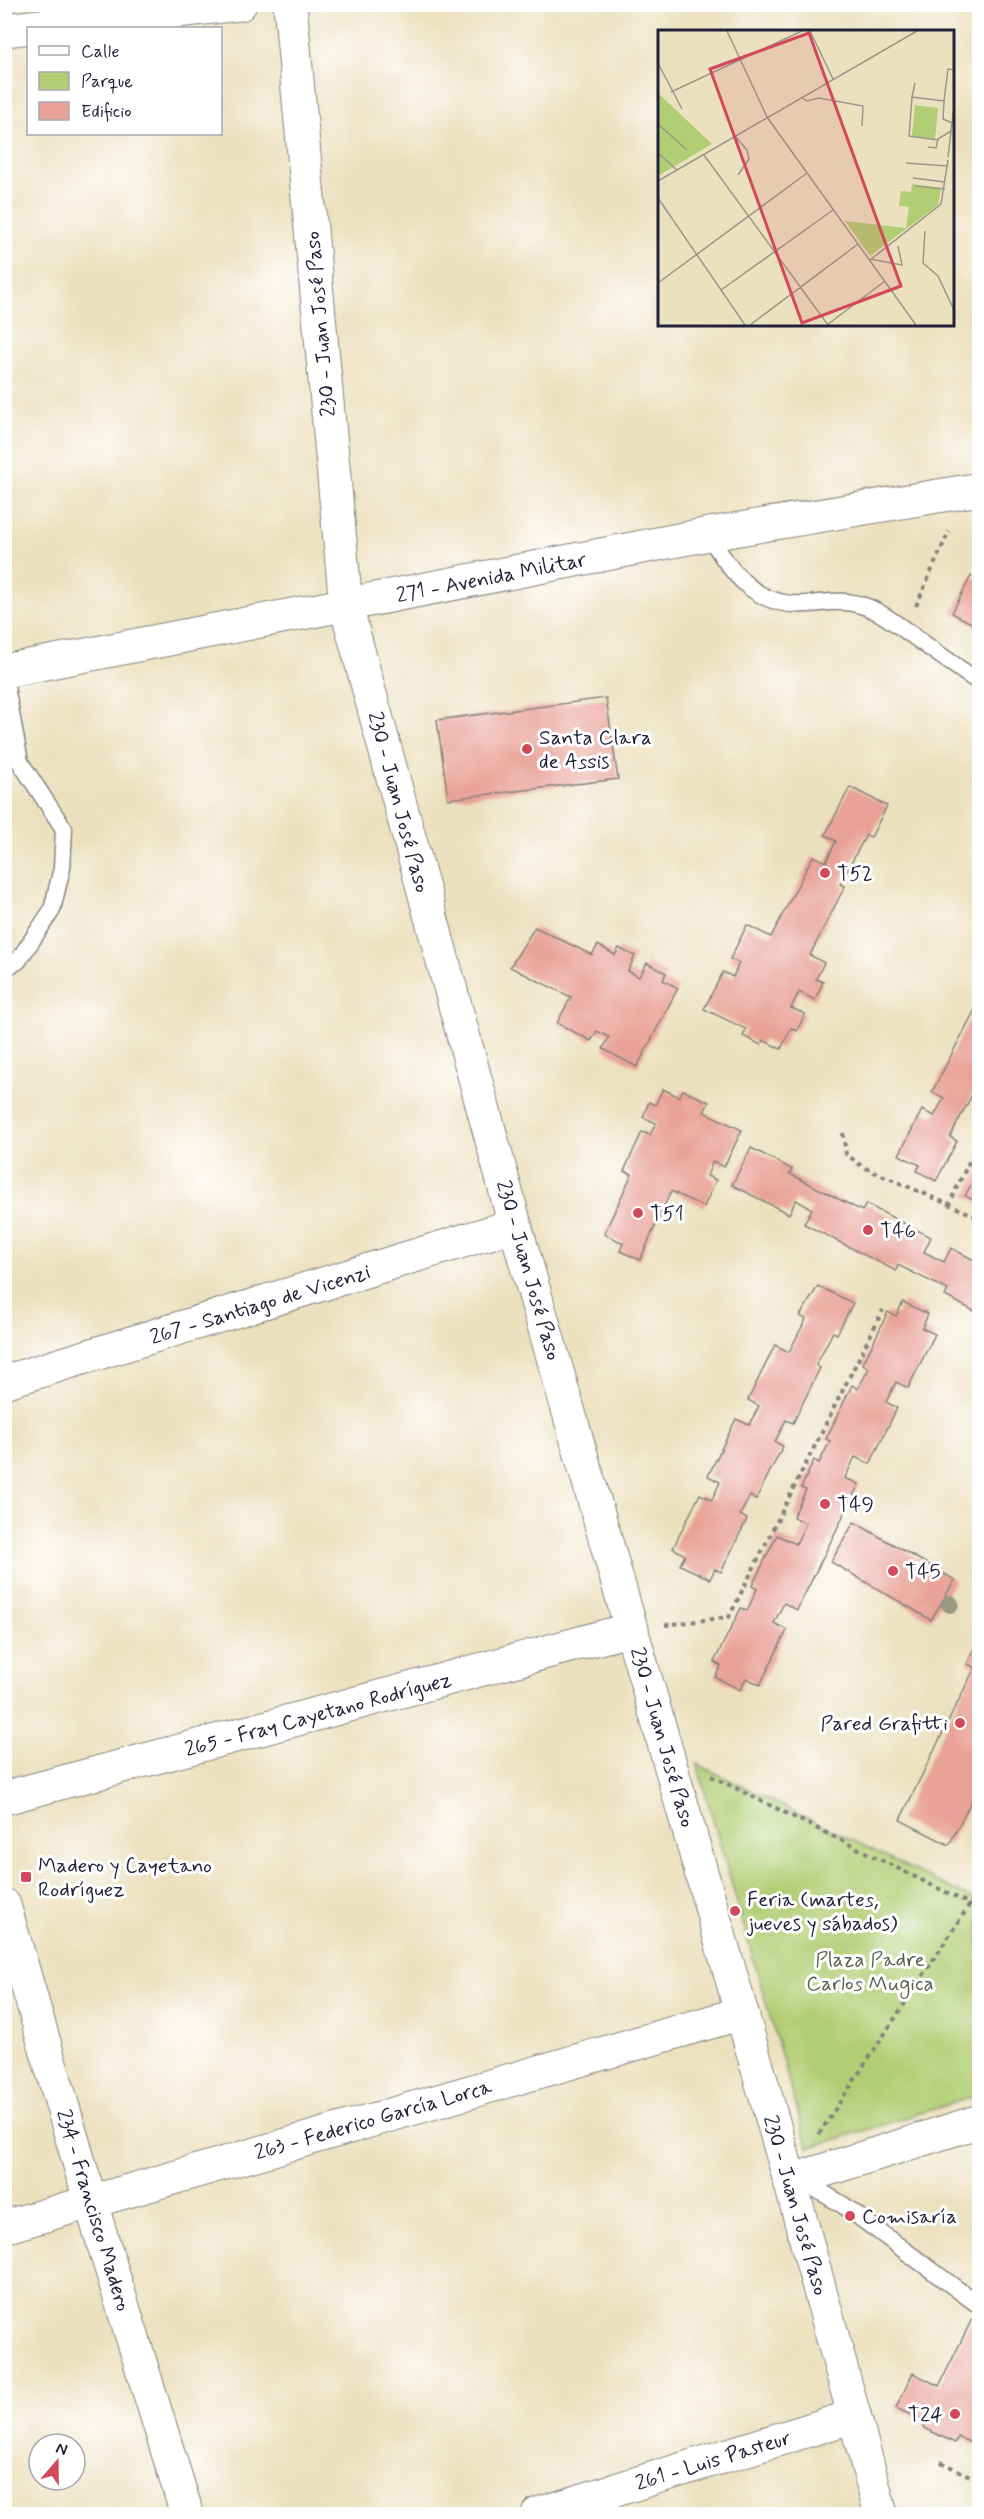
<svg xmlns="http://www.w3.org/2000/svg" width="984" height="2519" font-family="Mynerve,sans-serif">
	<rect width="100%" height="100%" fill="#fff"/>
	<filter id="ink" filterUnits="userSpaceOnUse"><feTurbulence type="fractalNoise" baseFrequency=".0167" numOctaves="2"/><feDisplacementMap in="SourceGraphic" scale="12" xChannelSelector="R" yChannelSelector="G"/><feConvolveMatrix kernelMatrix="1 2 1 2 8 2 1 2 1" color-interpolation-filters="sRGB"/></filter>
	<filter id="wash" filterUnits="userSpaceOnUse"><feTurbulence type="fractalNoise" baseFrequency=".008" numOctaves="4" result="noise"/><feDisplacementMap in="SourceGraphic" scale="24" xChannelSelector="R" yChannelSelector="G"/><feGaussianBlur stdDeviation="1.35" result="paint"/><feColorMatrix in="noise" values="0 0 0 0 0 0 0 0 0 0 0 0 0 0 0 0 0 1.4 0 .05"/><feComposite in="paint" operator="in"/></filter>
	<g filter="url(#wash)">
		<rect width="100%" height="100%" fill="#ece1bf"/>
		<!-- green -->
		<path fill="#b2ce74" stroke="#6a7858" stroke-width="1.5" d="M697 1764 979 1902V2095L808 2148Z"/>
		<g id="blocks">
			<!-- building -->
			<g fill="#e9a297">
				<path d="M971 576 980 580V628L952 613Z"/>
				<path d="M606 698 618 779 448 799 437 720Z"/>
				<path d="M850 787 887 806 871 837 866 835 840 884 845 886 810 955 824 963 816 979 823 982 815 1000 799 992 791 1008 805 1014 797 1031 791 1028 781 1049 763 1040 761 1045 743 1036 746 1029 704 1009 723 972 733 977 739 963 730 959 747 925 771 937 813 856 826 862 836 841 825 835Z"/>
				<path d="M535 927 592 955 598 945 615 955 619 948 635 956 628 971 639 977 647 963 666 973 663 980 678 988 637 1067 603 1049 609 1037 597 1031 591 1041 557 1023 571 997 510 967Z"/>
				<path d="M980 1000V1092L977 1096 973 1093 950 1137 957 1141 936 1181 917 1171 920 1165 899 1155 922 1110 934 1116 944 1098 932 1092Z"/>
				<path d="M663 1089 679 1097 683 1090 709 1102 704 1112 742 1130 724 1167 713 1161 707 1176 716 1180 704 1207 671 1191 640 1260 620 1251 623 1243 604 1234 632 1174 624 1171 642 1132 650 1135 656 1123 643 1117 649 1102 655 1105Z"/>
				<path d="M751 1148 792 1169 790 1174 862 1211 866 1204 931 1237 924 1252 944 1262 951 1248 980 1263V1314L945 1296 948 1290 898 1265 896 1271 804 1224 812 1209 796 1200 789 1214 732 1185Z"/>
				<path d="M980 1168V1203L965 1196Z"/>
				<path d="M818 1286 853 1303 837 1334 833 1332 816 1365 820 1368 793 1423 786 1420 775 1442 783 1446 756 1499 750 1496 740 1515 747 1519 721 1572 715 1569 710 1579 680 1565 685 1555 673 1548 700 1494 712 1500 720 1482 708 1476 736 1419 749 1425 759 1406 748 1400 775 1345 789 1352 806 1319 800 1316Z"/>
				<path d="M903 1302 928 1314 922 1328 935 1334 908 1388 896 1382 886 1402 897 1408 870 1464 855 1457 845 1478 859 1484 797 1610 784 1603 774 1623 787 1630 760 1685 746 1678 740 1690 715 1677 721 1666 714 1662 741 1608 747 1611 757 1589 752 1586 777 1535 796 1544 806 1523 793 1517 806 1490 801 1488 814 1460 819 1463 830 1441 826 1439 852 1385 858 1389 869 1368 863 1364 888 1312 896 1316Z"/>
				<path d="M854 1522 955 1580 931 1620 831 1562Z"/>
				<path d="M980 1638V1784L949 1845 900 1820 975 1667 967 1664Z"/>
				<path d="M972 2319 980 2323V2447L958 2437 955 2443 924 2428 926 2422 896 2408 913 2373 939 2386Z"/>
			</g>
		</g>
	</g>
	<g filter="url(#ink)">
		<use href="#blocks" fill-opacity="0" stroke="#87827d" stroke-width="1.5"/>
		<g fill="none" stroke-linecap="round" stroke-linejoin="round">
			<!-- lane casing -->
			<g stroke="#87827d" stroke-width="19">
				<g id="lane">
					<path d="M709 534C730 573 757 608 806 604 825 603 842 599 861 605 879 610 896 624 912 635 934 651 957 667 980 683"/>
					<path d="M4 676 20 762 64 829 62 868 52 910 18 961 4 968"/>
					<path d="M799 2179 843 2205 980 2306"/>
				</g>
			</g>
			<!-- street casing -->
			<g stroke="#87827d" stroke-width="35">
				<g id="street">
					<path d="M290 4 346 606 515 1225 790 2181 881 2514"/>
					<path d="M4 30 240 4"/>
					<path d="M4 671 709 534 980 489"/>
					<path d="M4 1382 515 1225"/>
					<path d="M4 1798 632 1629"/>
					<path d="M4 1905 90 2200 187 2514"/>
					<path d="M790 2181 980 2121"/>
					<path d="M4 2227 742 2013"/>
					<path d="M538 2514 854 2416"/>
				</g>
			</g>
			<!-- path -->
			<g stroke="#87827d" stroke-width="4" stroke-dasharray="4.5 4.5" stroke-linecap="butt">
				<path d="M916 606 949 531"/>
				<path d="M843 1133 846 1154 863 1167 980 1218"/>
				<path d="M948 1206 980 1139"/>
				<path d="M665 1625 729 1617 883 1310"/>
				<path d="M711 1776 980 1909"/>
				<path d="M819 2134 970 1904"/>
				<path d="M941 2462 980 2481"/>
			</g>
			<!-- lane -->
			<use href="#lane" stroke="#fff" stroke-width="16"/>
			<!-- street -->
			<use href="#street" stroke="#fff" stroke-width="33"/>
		</g>
		<!-- trees -->
		<circle fill="#989981" cx="950" cy="1604" r="9"/>
	</g>
	<!-- markers -->
	<g fill="#d1495b" stroke="#fff" stroke-width="2">
		<circle cx="527" cy="749" r="6"/>
		<circle cx="825" cy="873" r="6"/>
		<circle cx="638" cy="1213" r="6"/>
		<circle cx="868" cy="1230" r="6"/>
		<circle cx="825" cy="1504" r="6"/>
		<circle cx="893" cy="1571" r="6"/>
		<circle cx="960" cy="1723" r="6"/>
		<rect x="20" y="1871" width="12" height="12" rx="3"/>
		<circle cx="735" cy="1911" r="6"/>
		<circle cx="850" cy="2216" r="6"/>
		<circle cx="955" cy="2414" r="6"/>
	</g>
	<g text-anchor="middle" stroke-width="6" stroke-linejoin="round" paint-order="stroke">
		<!-- street labels -->
		<g font-size="21" fill="#22223b" stroke="#fff">
			<text transform="translate(320 324) rotate(-95)" y="7">230 - Juan José Paso</text>
			<text transform="translate(491 577) rotate(-11)" y="7">271 - Avenida Militar</text>
			<text transform="translate(399 802) rotate(75)" y="7">230 - Juan José Paso</text>
			<text transform="translate(529 1270) rotate(74)" y="7">230 - Juan José Paso</text>
			<text transform="translate(260 1304) rotate(-17)" y="7">267 - Santiago de Vicenzi</text>
			<text transform="translate(318 1714) rotate(-15)" y="7">265 - Fray Cayetano Rodríguez</text>
			<text transform="translate(663 1737) rotate(74)" y="7">230 - Juan José Paso</text>
			<text transform="translate(373 2119) rotate(-16)" y="7">263 - Federico García Lorca</text>
			<text transform="translate(796 2205) rotate(74)" y="7">230 - Juan José Paso</text>
			<text transform="translate(94 2210) rotate(73)" y="7">234 - Francisco Madero</text>
			<text transform="translate(713 2460) rotate(-17)" y="7">261 - Luis Pasteur</text>
		</g>
		<!-- poi labels -->
		<g font-size="21" fill="#22223b" stroke="#fff" text-anchor="start">
			<text x="539" y="744">Santa Clara<tspan x="539" dy="24">de Assis</tspan></text>
			<text x="837" y="880">T52</text>
			<text x="650" y="1220">T51</text>
			<text x="880" y="1237">T46</text>
			<text x="837" y="1511">T49</text>
			<text x="905" y="1578">T45</text>
			<text x="948" y="1730" text-anchor="end">Pared Grafitti</text>
			<text x="38" y="1872">Madero y Cayetano<tspan x="38" dy="24">Rodríguez</tspan></text>
			<text x="747" y="1906">Feria (martes,<tspan x="747" dy="24">jueves y sábados)</tspan></text>
			<text x="862" y="2223">Comisaría</text>
			<text x="943" y="2421" text-anchor="end">T24</text>
		</g>
		<!-- park labels -->
		<g font-size="21" fill="#545e4f" stroke="#fff">
			<text x="870" y="1966">Plaza Padre<tspan x="870" dy="24">Carlos Mugica</tspan></text>
		</g>
	</g>
	<!-- overview -->
	<g transform="translate(658 30)">
		<rect width="296" height="296" fill="#ece1bf"/>
		<path d="M0 63 54 114 0 146ZM257 75 280 78 277 109 254 106ZM254 154 283 158 280 175 212 226 187 191 248 198 251 177 241 176 243 161 253 162Z" fill="#b2ce74"/>
		<path fill="none" stroke="#9b958a" stroke-width="1.5" d="M69 1 109 87 258 295M152 1 175 49M0 33 24 79M257 53 254 67 286 71 290 39 296 40M13 62 144 1M143 67 149 71 161 68 205 76 204 96M254 67 251 106 280 110M286 71 285 89 294 93M0 94 29 120M77 106 89 120 91 129 80 145M270 117 278 118 280 109 293 101M0 123 19 140M46 125 170 295M290 127 296 76M248 133 289 136M255 148 287 152M0 151 259 1M257 156 287 159M0 168 87 295M267 201 265 233 280 246 296 280M212 229 244 235 240 216M212 230 283 174 290 130M0 253 149 143M63 260 175 180M92 295 200 214M169 295 227 251"/>
		<path fill="#d1495b" fill-opacity="0.15" stroke="#d1495b" stroke-width="3" d="M151 3 243 256 144 293 52 39Z"/>
		<rect width="296" height="296" fill="none" stroke="#22223b" stroke-width="3"/>
	</g>
	<!-- margin -->
	<rect width="984" height="2519" fill="none" stroke="#fff" stroke-width="24"/>
	<!-- legend -->
	<rect x="27" y="27" width="195" height="108" fill="#ffffff" stroke="#a7a7b1" stroke-width="1.5"/>
	<rect x="39" y="46" width="30" height="9" fill="#ffffff" stroke="#a7a7b1" stroke-width="1.5"/>
	<text x="81" y="57" font-size="18" fill="#22223b">Calle</text>
	<rect x="39" y="72" width="30" height="18" fill="#b2ce74" stroke="#a7a7b1" stroke-width="1.5"/>
	<text x="81" y="87" font-size="18" fill="#22223b">Parque</text>
	<rect x="39" y="102" width="30" height="18" fill="#e9a297" stroke="#a7a7b1" stroke-width="1.5"/>
	<text x="81" y="117" font-size="18" fill="#22223b">Edificio</text>
	<!-- north arrow -->
	<g transform="translate(57 2462) rotate(20)"><circle r="28" fill="#ffffff" stroke="#a7a7b1" stroke-width="1.5"/>
	<path d="M0-4.5L10 22L0 15L-10 22Z" fill="#d1495b"/>
	<text y="-9" font-size="16" font-weight="bold" text-anchor="middle" fill="#22223b">N</text>
	</g>
</svg>
